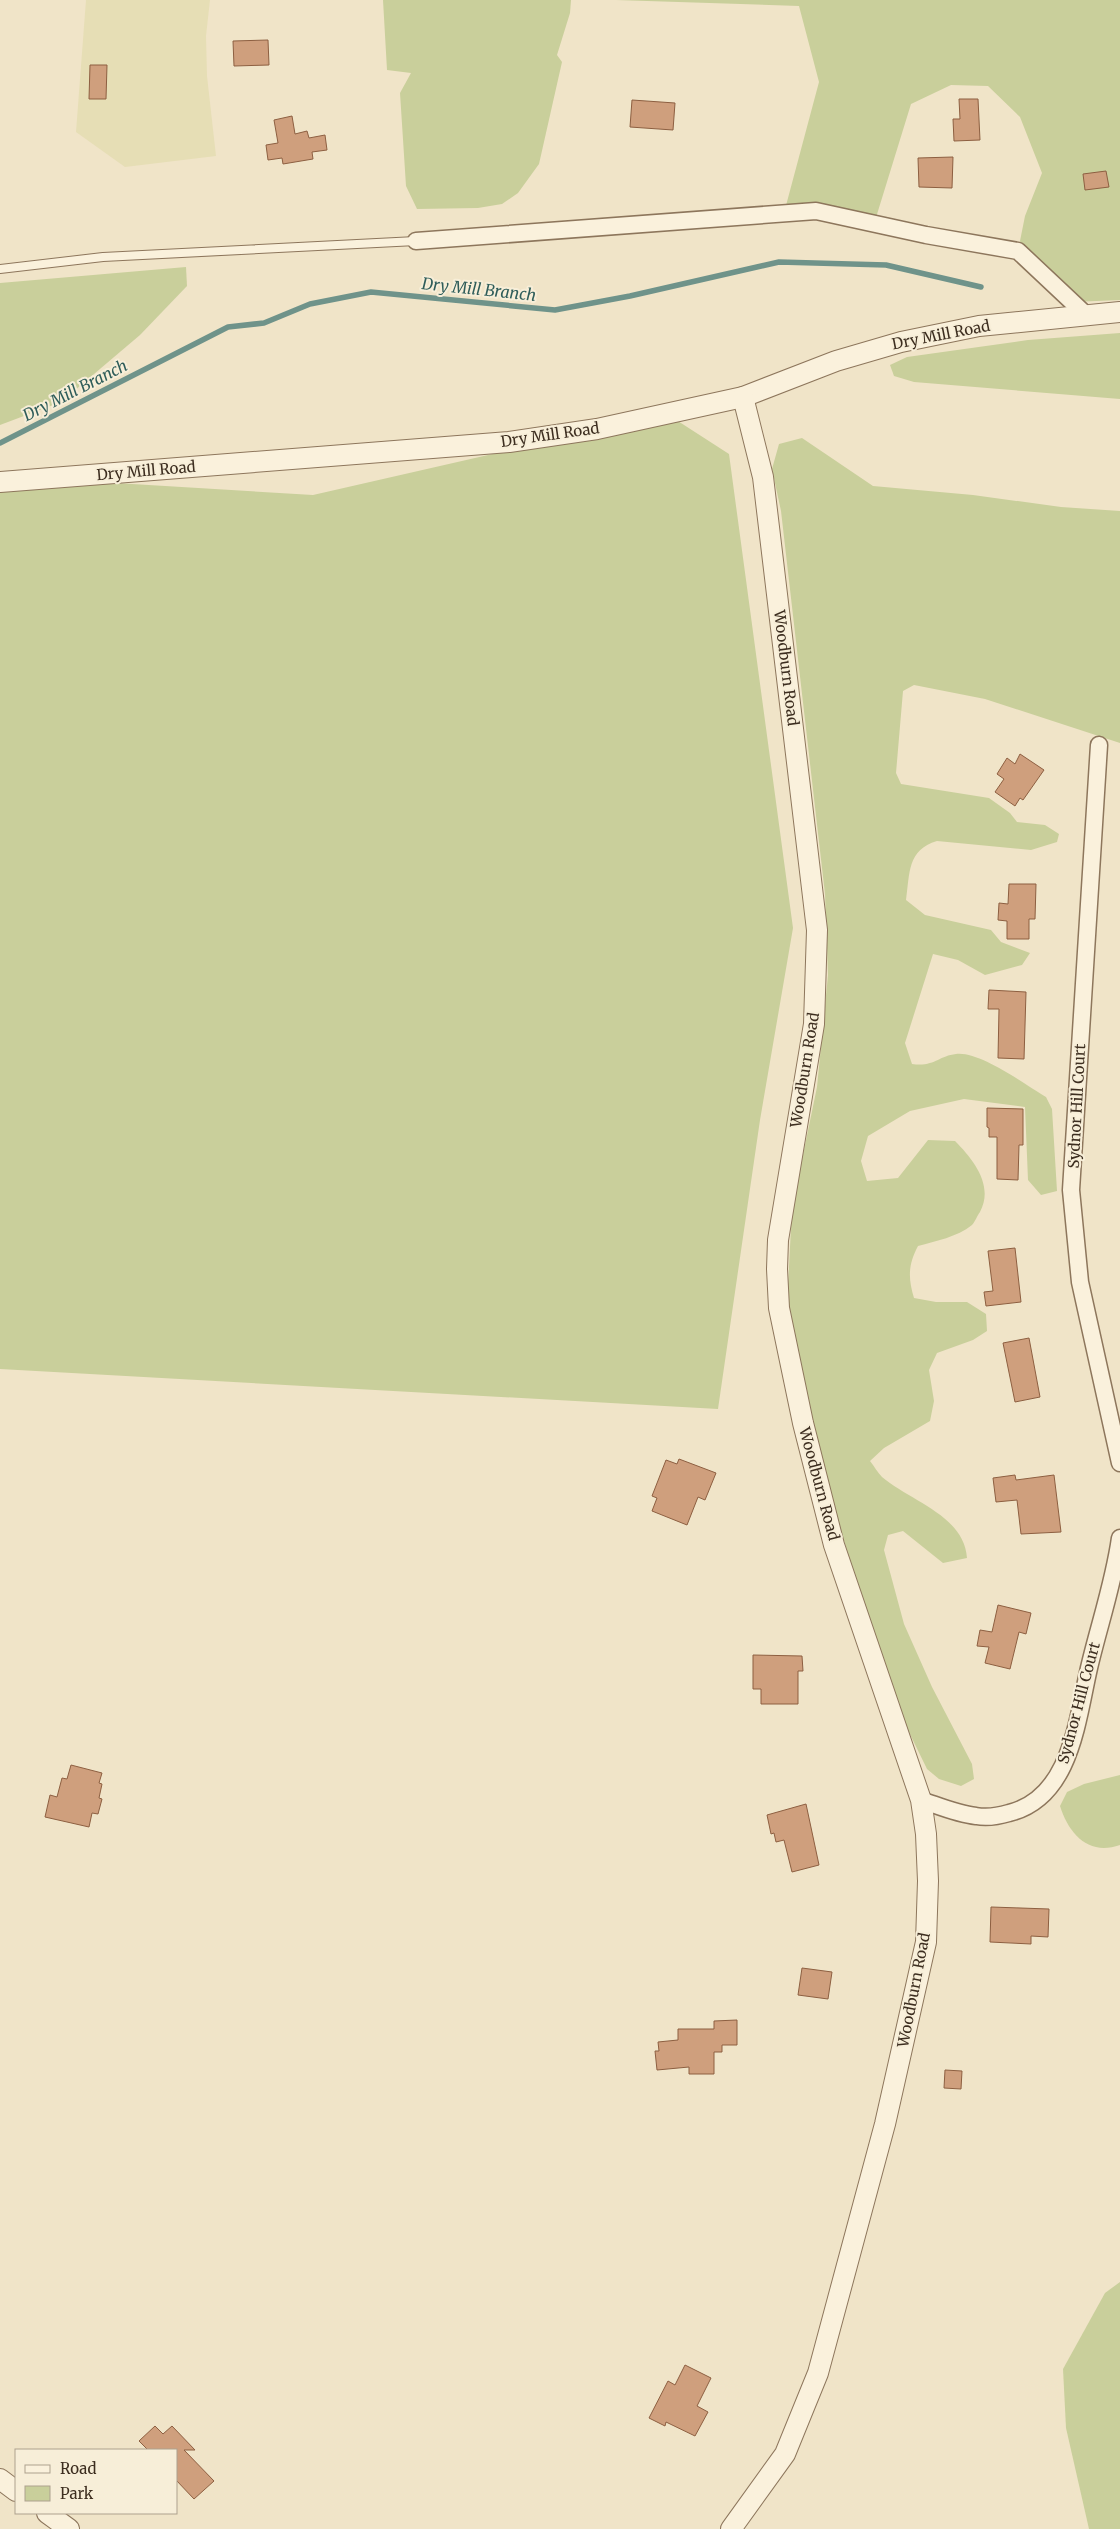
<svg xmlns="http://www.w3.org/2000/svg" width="1120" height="2529" font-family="Merriweather,serif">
	<rect width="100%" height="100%" fill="#f0e4c8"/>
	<!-- farmland -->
	<path fill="#e6deb5" d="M86 0H210L206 36 207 76 216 156 125 167 76 132Z"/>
	<!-- green -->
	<g fill="#c9cf9b">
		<path d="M383 0H571L570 13 557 55 562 62 539 164 518 193 502 204 478 208 417 209 406 186 400 93 411 73 387 70Z"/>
		<path d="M616 0H1120V300L1073 302 1018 251 1025 216 1042 173 1020 117 988 86 951 85 911 104 874 224 784 213 819 82 799 6Z"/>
		<path d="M186 267 187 286 140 335 61 402 0 425V283Z"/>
		<path d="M1120 333V399L914 382 894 376 890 365 907 357 1028 340Z"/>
		<path d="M667 414 729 454 793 928 760 1120 718 1409 0 1369V476L313 495Z"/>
		<path d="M802 438 873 486 973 495 1061 507 1120 511V743L985 699 914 685 903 691 896 773 901 784 989 798 1010 813 1017 822 1045 825 1059 834 1057 842 1031 850 937 841C907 850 910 873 906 900L925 915 991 930 1001 942 1030 953 1022 965 985 975 958 960 933 954 905 1043 912 1064C935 1067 938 1056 956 1054 980 1051 1026 1085 1046 1097L1052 1109 1057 1191 1041 1195 1028 1180 1025 1107 964 1099 910 1111 868 1136 861 1161 867 1181 898 1178 928 1140 955 1141C974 1160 994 1186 980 1212 977 1216 975 1222 972 1225 957 1237 936 1241 918 1246 908 1265 908 1278 914 1298L936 1302H967L986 1314 987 1331 973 1340 937 1353 929 1370 934 1401 930 1421 884 1448 870 1461C874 1466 878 1473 882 1477 910 1501 964 1515 967 1558L943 1563 903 1531 888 1535 884 1550 904 1624 932 1687 972 1764 974 1779 961 1786 939 1779 927 1769 906 1726 862 1600 817 1451 787 1306 792 1208 817 1087 828 975 825 894 781 511 772 469 779 444Z"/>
		<path d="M1120 1775V1845C1088 1856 1069 1834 1060 1806L1067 1792 1084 1784Z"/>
		<path d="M1120 2282V2529H1089L1066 2428 1063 2369 1105 2293Z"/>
	</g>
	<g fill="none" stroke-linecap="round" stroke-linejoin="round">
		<!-- stream -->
		<path stroke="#6f938a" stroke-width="5.5" d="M0 443 228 327 264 323 310 304 371 292 555 310 630 296 779 262 886 265 981 287"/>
	</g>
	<!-- building -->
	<g fill="#cf9f7d" stroke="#8d5f41">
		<path d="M268 40 269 65 234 66 233 41Z"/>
		<path d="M90 65H107L106 99H89Z"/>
		<path d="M959 99H978L980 140 954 141 953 119H960Z"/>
		<path d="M632 100 675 103 673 130 630 127Z"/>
		<path d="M292 116 295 134 307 131 309 138 325 135 327 150 312 152 313 159 283 164 282 158 268 160 266 145 278 143 274 120Z"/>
		<path d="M953 157 952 188 919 187 918 158Z"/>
		<path d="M1106 171 1109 187 1085 190 1083 174Z"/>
		<path d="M1020 754 1044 770 1023 800 1020 798 1015 806 995 792 1004 779 997 774 1007 758 1015 764Z"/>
		<path d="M1009 884H1036L1035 919H1029V939H1007V921L998 920 999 903 1008 904Z"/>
		<path d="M989 990 1026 992 1024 1059 998 1058 999 1009H988Z"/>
		<path d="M987 1108 1023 1109V1145H1019L1018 1180 997 1179V1137H989V1128L987 1127Z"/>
		<path d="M1015 1248 1021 1302 986 1306 984 1292 993 1291 988 1251Z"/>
		<path d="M1029 1338 1040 1397 1015 1402 1003 1343Z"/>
		<path d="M679 1459 716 1473 705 1500 698 1497 687 1525 652 1511 657 1498 652 1496 666 1460 677 1464Z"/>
		<path d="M1015 1475 1016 1480 1054 1475 1061 1532 1021 1534 1017 1500 996 1502 993 1478Z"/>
		<path d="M998 1605 1031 1613 1026 1634 1019 1632 1010 1669 985 1663 989 1647 977 1646 980 1630 992 1632Z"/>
		<path d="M753 1655 802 1656 803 1671H798V1704H761V1689H753Z"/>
		<path d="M71 1765 102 1773 99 1783 102 1784 99 1798 102 1799 98 1814 92 1813 89 1827 45 1817 50 1795 57 1797 62 1778 67 1779Z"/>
		<path d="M806 1804 819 1865 792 1872 784 1840 776 1842 774 1833 771 1834 767 1815Z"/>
		<path d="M991 1907 1049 1909 1048 1937 1031 1936V1944L990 1942Z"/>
		<path d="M802 1968 832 1972 828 1999 798 1995Z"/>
		<path d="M737 2020V2045H722V2052H714V2074H689V2067L657 2070 655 2051H659L658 2042 678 2040V2029H714V2021Z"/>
		<path d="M945 2070 962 2071 961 2089 944 2088Z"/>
		<path d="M685 2365 711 2378 697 2406 708 2412 695 2436 666 2422 665 2426 649 2418 668 2381 675 2385Z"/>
		<path d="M155 2426 163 2434 172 2426 195 2450H184L214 2481 194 2499 176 2480V2450H145L147 2449 139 2441Z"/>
	</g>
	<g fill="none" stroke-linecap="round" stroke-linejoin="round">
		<!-- service casing -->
		<g stroke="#8d765c" stroke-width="10">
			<path id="service" d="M0 269 103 257 416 241"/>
		</g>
		<!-- minor casing -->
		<g stroke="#8d765c" stroke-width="19">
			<g id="minor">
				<path d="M416 241 816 211 926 235 1018 251 1085 314"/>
				<path d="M1099 745 1071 1190 1080 1282 1120 1463"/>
				<path d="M921 1800C939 1806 957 1814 976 1816 987 1818 999 1816 1009 1813 1071 1798 1077 1720 1089 1668 1099 1625 1114 1582 1120 1538"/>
			</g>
		</g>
		<!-- tertiary casing -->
		<g stroke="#8d765c" stroke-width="22">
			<g id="tertiary">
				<path d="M0 482 509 442 597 429 743 397 836 361 901 342 979 326 1120 312"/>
				<path d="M0 2479 16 2491"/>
				<path d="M47 2513 69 2529"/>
				<path d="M731 2529 785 2454 818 2373 885 2124 926 1942 928 1881 926 1834 921 1800 834 1545 803 1423 779 1308 777 1269 778 1240 814 1024 817 930 763 477 743 397"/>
			</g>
		</g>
		<!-- service -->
		<use href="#service" stroke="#faf1dc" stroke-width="8"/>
		<!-- minor -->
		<use href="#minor" stroke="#faf1dc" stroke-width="16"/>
		<!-- tertiary -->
		<use href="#tertiary" stroke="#faf1dc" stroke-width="20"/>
	</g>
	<g text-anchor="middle" stroke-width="4" stroke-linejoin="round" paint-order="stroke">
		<!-- street labels -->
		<g font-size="15" fill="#3d2e20" stroke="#f7eed8">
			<text transform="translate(941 335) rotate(-11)" y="5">Dry Mill Road</text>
			<text transform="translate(550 435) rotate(-8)" y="5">Dry Mill Road</text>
			<text transform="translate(146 471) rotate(-5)" y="5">Dry Mill Road</text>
			<text transform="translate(786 668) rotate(83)" y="5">Woodburn Road</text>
			<text transform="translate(805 1070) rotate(-81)" y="5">Woodburn Road</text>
			<text transform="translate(1077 1106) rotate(-87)" y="5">Sydnor Hill Court</text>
			<text transform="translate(819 1484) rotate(75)" y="5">Woodburn Road</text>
			<text transform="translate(1079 1703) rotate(-75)" y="5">Sydnor Hill Court</text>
			<text transform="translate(914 1990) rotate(-79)" y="5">Woodburn Road</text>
		</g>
		<!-- water labels -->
		<g font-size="16" font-style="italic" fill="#2f5d5a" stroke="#f7eed8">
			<text transform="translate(479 289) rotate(6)" y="6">Dry Mill Branch</text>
			<text transform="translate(75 390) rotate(-27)" y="6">Dry Mill Branch</text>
		</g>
	</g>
	<!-- legend -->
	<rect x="15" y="2449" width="162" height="65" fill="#f7eed8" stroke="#ada18e"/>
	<rect x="25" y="2465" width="25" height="8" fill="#faf1dc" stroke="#ada18e"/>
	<text x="60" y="2474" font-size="15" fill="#3d2e20">Road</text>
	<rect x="25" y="2486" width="25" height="15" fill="#c9cf9b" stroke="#ada18e"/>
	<text x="60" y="2499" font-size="15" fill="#3d2e20">Park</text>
</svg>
